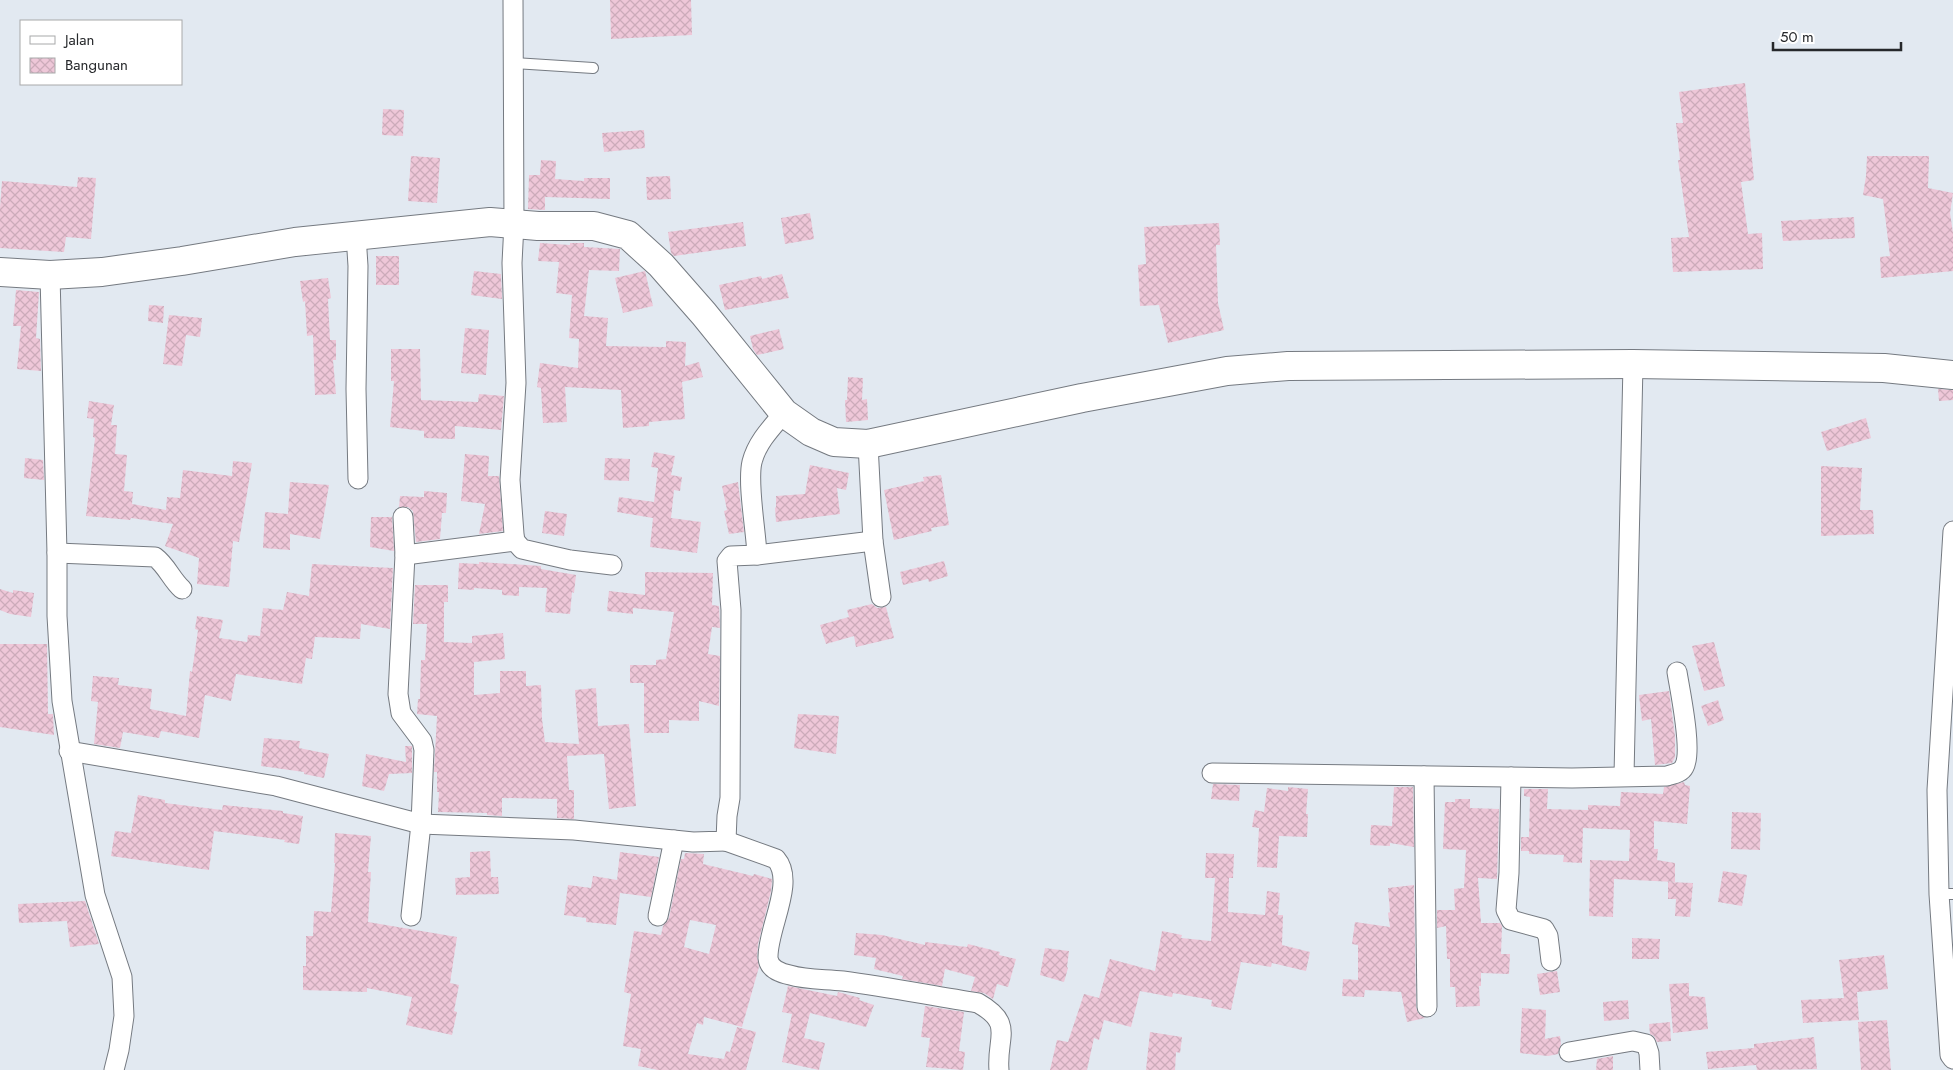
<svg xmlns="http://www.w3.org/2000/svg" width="1953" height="1070" font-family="Jost,sans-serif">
	<defs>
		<pattern id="building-cross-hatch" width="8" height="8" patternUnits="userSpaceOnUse" patternTransform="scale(1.25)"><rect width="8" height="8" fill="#eec7d8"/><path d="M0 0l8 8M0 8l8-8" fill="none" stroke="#ccabba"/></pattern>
	</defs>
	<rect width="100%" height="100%" fill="#e2e9f1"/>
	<!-- building -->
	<g fill="url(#building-cross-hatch)" fill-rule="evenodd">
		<path d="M610 0H691L692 35 611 39Z"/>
		<path d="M1745 83 1754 180 1741 182 1748 234 1762 233 1763 269 1673 272 1671 238 1689 237 1678 160H1680L1676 123H1683L1679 92Z"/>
		<path d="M383 109 404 110 403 136 382 135Z"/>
		<path d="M644 130 645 148 604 152 602 133Z"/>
		<path d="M411 156 440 158 437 203 408 201Z"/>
		<path d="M1867 156H1929L1928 188 1953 193 1950 213 1953 233V271L1881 278 1880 257 1890 256 1883 199 1863 195 1866 176Z"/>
		<path d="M541 160 556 161 555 179 584 181V178H610V199L545 197V210L528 209 529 175H540Z"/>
		<path d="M670 176 671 199 647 200 646 177Z"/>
		<path d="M78 177 96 178 91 239 66 237 64 252 0 248V208L2 181 77 187Z"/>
		<path d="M810 213 814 239 785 244 781 218Z"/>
		<path d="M1854 217 1855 238 1783 241 1781 221Z"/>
		<path d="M743 222 746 246 674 256 671 253 668 232Z"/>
		<path d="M1219 223 1220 245H1216L1218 303 1224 330 1168 343 1159 305 1140 306 1138 265 1146 264 1144 227Z"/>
		<path d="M540 243 570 245V243H584V247L620 249 619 271 589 270 584 316 608 318 606 346 666 347V341L686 342 685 366 699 362 703 377 682 382 685 419 649 422V426L623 428 621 390 565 387 567 422 543 423 541 388 537 387 540 363 578 368 579 339 569 338 572 295 556 293 559 262 538 261Z"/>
		<rect x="376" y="256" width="23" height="29"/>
		<path d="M474 271 501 274 502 299 471 295Z"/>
		<path d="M645 271 653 306 623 313 615 278Z"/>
		<path d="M782 274 789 298 725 310 719 285 761 276 762 279Z"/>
		<path d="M328 278 331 298 328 299 330 340H336V360H333L336 394 315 395 313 335 307 336 305 301 303 302 300 281Z"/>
		<path d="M16 290 39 292 36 338 40 339 41 371 17 369 21 326H13Z"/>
		<path d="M149 305 164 306 163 323 148 321Z"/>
		<path d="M169 315 202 318 200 337 186 335 182 366 163 364Z"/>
		<path d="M465 328 489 330 486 375 461 373Z"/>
		<path d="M779 329 784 349 757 355 753 349 750 336Z"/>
		<path d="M391 349H420L421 400 478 402 479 394 504 396 501 430 455 426V439L424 438V431L390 427 394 381H391Z"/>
		<path d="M848 377 863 378 862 400 867 399 868 420 846 422 845 400H847Z"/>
		<path d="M1938 389 1953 390V400L1939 401Z"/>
		<path d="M89 401 114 405 111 425H117L115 454 127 455 124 491 133 492 132 504 166 510 167 497 180 498 183 470 232 476 233 461 252 463 239 542 233 541 229 587 197 584 199 558 165 546 173 524 131 518 130 520 86 516 95 438 93 437 94 419 87 418Z"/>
		<path d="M1866 418 1871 438 1827 451 1821 432Z"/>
		<path d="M654 452 675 456 671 475 682 477 680 491 674 490 671 518 701 522 697 553 650 547 653 518 617 512 619 497 654 502 658 468 651 467Z"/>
		<path d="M465 454 489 456 488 476H499L503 531 479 534 485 504 461 501Z"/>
		<path d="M25 458 43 460 44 480 24 478Z"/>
		<path d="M605 458 630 459 629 481 604 480Z"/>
		<path d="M810 465 849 473 846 490 837 488 840 514 776 522 775 508 776 507V496L805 494Z"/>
		<path d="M1821 466 1862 468 1860 510H1873L1874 534 1821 536Z"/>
		<path d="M941 475 949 525 931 528 932 531 894 540 884 490 924 481 923 477Z"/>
		<path d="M290 482 329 485 320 539 290 534V550L263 548 265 512 288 514Z"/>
		<path d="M738 482 744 532 729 534 724 511 727 510 722 486Z"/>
		<path d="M424 491 447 493 446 513H442L440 539 416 542 413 511 408 507H399L400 496 424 497Z"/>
		<path d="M545 511 567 514 564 536 542 533Z"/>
		<path d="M371 517H392L394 551 370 547Z"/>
		<path d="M944 561 948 576 929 582 928 579 903 585 900 572Z"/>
		<path d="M479 562 541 566V569L576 575 574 593 572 592 570 614 545 612 547 588 519 587V596L502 595V590L474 588V590L458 589 459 563 479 564Z"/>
		<path d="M312 564 393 568 390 629 361 624 360 639 315 637 312 659 306 658 302 684 236 674 231 701 205 695 199 738 161 731 159 738 123 732 120 748 94 744 98 702 91 701 93 676 119 678 118 685 152 689 150 709 186 716 190 671 192 672 198 630 195 629 197 616 223 620 219 638 247 642 248 635 260 636 263 608 283 610 287 592 309 596Z"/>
		<path d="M645 572 713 573 712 605 719 606 720 628 712 627 708 654 720 656 719 706 699 701V721L669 720V733H644V683H630V665H656V660L666 659 674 612 633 608V614L607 611 609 591 645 595Z"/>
		<path d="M415 585H448V602H444V642L472 643V636L503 633 505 659 474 662V695L500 693V671H526V686L541 685 542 719 545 742 579 744 575 690 596 688 598 726 629 724 636 806 609 809 604 754 567 756 569 790H574V819L557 818V799L502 798V816L487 815V813L438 812 439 792H437V772H434L437 716 417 714 418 699H420L421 660H425L427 624H413Z"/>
		<path d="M0 589 13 593V590L34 593 31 617 10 614 0 610Z"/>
		<path d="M872 604 877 608 886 607 894 638 856 647 854 636 826 644 820 625 849 617 847 610Z"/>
		<path d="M1714 642 1725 686 1704 691 1692 646Z"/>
		<path d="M0 644H47L48 714H53L54 735 0 727Z"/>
		<path d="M1669 691 1675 736V757L1672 763 1655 765 1651 719 1642 721 1639 695Z"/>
		<path d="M1718 700 1724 720 1708 726 1701 706Z"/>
		<path d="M798 714 839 716 836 754 794 748Z"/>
		<path d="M264 738 300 741 299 748 329 754 324 778 304 774V772L261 766Z"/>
		<path d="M405 746H412V773L389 774 384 791 362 786 366 754 406 762Z"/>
		<path d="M1684 782 1685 785 1690 786 1687 824 1654 821V849H1658L1657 860 1675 863V882L1614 879 1613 917 1589 916 1590 860 1629 861 1630 830 1583 828 1582 863 1563 862 1564 855 1529 854V851H1521V837H1529L1530 797 1524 796V789H1548L1547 809 1588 810V805L1620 806 1621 792 1663 794 1664 787Z"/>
		<path d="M1213 784 1240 785 1239 801 1211 799Z"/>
		<path d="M1288 787 1308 789 1306 814H1308L1307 837 1279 836 1277 868 1257 867 1259 828 1252 827 1255 810 1264 812 1267 788 1288 791Z"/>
		<path d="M1394 787H1413L1414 847 1390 843V846L1370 845 1371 825 1392 826Z"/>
		<path d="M138 795 165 800V803L222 810 223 805 283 811V813L303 816 299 844 284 842 285 840 214 831 209 870 111 856 115 831 131 833Z"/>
		<path d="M1455 799H1470V808L1499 809 1497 879 1478 878 1481 923H1500L1502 926 1501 954H1510L1509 974 1481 973V986H1479L1480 1006 1456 1007 1455 987H1450V959H1447L1446 926 1437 928V910H1455L1454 889 1464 888 1466 850 1443 849 1445 802H1455Z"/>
		<path d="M1732 812 1761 813 1760 850 1731 849Z"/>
		<path d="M335 833 371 836 368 872H371L368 922 457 937 450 983 459 985 454 1011 457 1012 452 1035 406 1025 412 997 367 988V992L303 990V966H306V936H313L314 911 331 912 335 863H334Z"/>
		<path d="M490 851 491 877H498L499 894 456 895 455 878 470 877V852Z"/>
		<path d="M620 852 659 857 651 897 620 893 616 925 586 922V918L564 915 568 885 591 888 593 876 617 880Z"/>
		<path d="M685 853 704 854 703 864 753 876 754 874 772 879 771 891 758 944 757 957 759 967 742 1027 704 1017 703 1025 697 1023 688 1054 724 1059 726 1051 730 1052 737 1027 756 1032 746 1070H658L638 1066 641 1049 623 1046 631 994 624 992 634 931 661 935 663 926 669 918 681 859H684ZM690 920 716 925 709 954 684 947Z"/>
		<path d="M1206 853 1234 854 1233 878H1229L1228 912 1265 915 1267 891 1280 893 1278 915H1283L1282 945 1310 952 1306 971 1272 963 1271 967 1241 962 1231 1010 1211 1006 1212 1000 1173 993 1172 997 1140 991 1131 1027 1104 1020 1099 1040 1094 1038 1087 1070H1050L1057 1040 1068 1042 1084 994 1099 998 1110 959 1155 971 1162 931 1182 935 1181 938 1211 941 1215 878H1205Z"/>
		<path d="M1723 871 1747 875 1742 906 1718 902Z"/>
		<path d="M1668 882 1693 883 1690 917 1675 916 1676 899H1668Z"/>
		<path d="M1414 885 1416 1007 1418 1013 1425 1018 1407 1022 1401 992 1365 990 1364 997 1342 996 1343 979 1358 980V945L1352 944 1355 922 1390 927 1388 913 1390 912 1388 888Z"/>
		<path d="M85 901 99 944 70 947 67 921 19 923 18 904Z"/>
		<path d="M856 933 882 935 925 945V942L967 947 968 944 1000 952 999 955 1016 959 1008 987 997 984 993 999 984 993 971 991 975 977 945 969 942 986 902 979 903 976 874 969 876 958 854 955Z"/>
		<path d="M1632 938 1660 939 1659 959H1632Z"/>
		<path d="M1045 948 1069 951 1067 967 1068 968 1064 982 1040 975Z"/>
		<path d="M1884 955 1888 989 1857 992 1859 1020 1803 1023 1801 1000 1844 998 1839 960Z"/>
		<path d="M1557 971 1560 992 1540 995 1537 974Z"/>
		<path d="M1689 983V996L1705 997 1708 1029 1673 1033 1669 984Z"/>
		<path d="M788 986 837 996 838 992 860 998 859 1000 874 1005 866 1027 810 1013 804 1038 825 1043 819 1070 782 1062 792 1014 782 1012Z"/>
		<path d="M1628 1000 1629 1019 1604 1021 1603 1002Z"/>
		<path d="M925 1006 964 1012 959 1051 965 1052 963 1070 926 1067 930 1038 921 1037Z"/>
		<path d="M1522 1008 1546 1010 1545 1039 1560 1036 1561 1044 1558 1054 1548 1056 1520 1053Z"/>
		<path d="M1887 1020 1891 1070H1861L1858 1022Z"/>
		<path d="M1670 1022 1671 1041 1657 1042 1654 1036 1650 1034 1649 1024Z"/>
		<path d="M1150 1032 1182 1037 1180 1053 1176 1052 1175 1070H1146Z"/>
		<path d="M1814 1037 1817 1069 1757 1070 1756 1065 1708 1069 1706 1052 1754 1048V1044Z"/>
		<path d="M1613 1056V1070H1596L1597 1059Z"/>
	</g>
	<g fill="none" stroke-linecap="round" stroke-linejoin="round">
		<!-- lane casing -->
		<g stroke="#757a81" stroke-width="12">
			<g id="lane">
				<path d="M514 63 593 68"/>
				<path d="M1939 894H1953"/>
			</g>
		</g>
		<!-- street casing -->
		<g stroke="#757a81" stroke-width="21">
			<g id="street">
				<path d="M513 0 514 224 512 263 516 383 510 480 514 534 515 541 522 549 570 560 612 565"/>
				<path d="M356 235 358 266 356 389 358 479"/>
				<path d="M50 275 57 553V616L62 701 95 895 122 977 124 1016 119 1050 114 1070"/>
				<path d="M868 444 873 541 881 597"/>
				<path d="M403 517 405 555 398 694 401 713 422 741 424 750 421 824 411 916"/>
				<path d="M1953 531 1937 790 1939 894 1950 1055 1953 1059"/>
				<path d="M57 553 155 557C167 566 171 579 182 589"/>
				<path d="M405 555 515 541"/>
				<path d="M757 555 873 541"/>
				<path d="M69 751 276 786 421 824 574 830 693 842 726 841 727 816 730 798 731 610 727 561 731 556 757 555C756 530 747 483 752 462 757 442 772 427 784 413"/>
				<path d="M1212 773 1572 778 1667 776C1673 774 1681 773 1684 767 1693 752 1680 691 1677 672"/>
				<path d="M1424 776 1427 1007"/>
				<path d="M1624 776 1633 364"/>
				<path d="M1511 777 1509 873 1506 910 1511 920 1544 929 1548 936 1551 961"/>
				<path d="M726 841 776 859C796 882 767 929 768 958 769 969 780 973 790 975 806 980 826 979 843 981 888 987 933 996 978 1003 1015 1024 996 1037 999 1070"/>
				<path d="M658 916 674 840"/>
				<path d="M1569 1052 1633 1041 1646 1044 1649 1053 1650 1070"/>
			</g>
		</g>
		<!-- secondary casing -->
		<g stroke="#757a81" stroke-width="30">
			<path id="secondary" d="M0 272 50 275 102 272 182 261 295 242 490 222 538 226H594L628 235 661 265 704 314 784 413 811 432 834 442 868 444 1082 398 1227 371 1288 366 1633 364 1884 368 1953 375"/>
		</g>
		<!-- lane -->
		<use href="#lane" stroke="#fff" stroke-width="10"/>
		<!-- street -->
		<use href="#street" stroke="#fff" stroke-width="19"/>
		<!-- secondary -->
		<use href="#secondary" stroke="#fff" stroke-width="28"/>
	</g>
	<!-- legend -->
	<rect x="20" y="20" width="162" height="65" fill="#ffffff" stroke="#a8a9aa"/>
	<rect x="30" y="36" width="25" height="8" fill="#ffffff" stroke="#a8a9aa"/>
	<text x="65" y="45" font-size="15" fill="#26282b">Jalan</text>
	<rect x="30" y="58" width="25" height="15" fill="url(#building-cross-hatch)" stroke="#a8a9aa"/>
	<text x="65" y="70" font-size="15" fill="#26282b">Bangunan</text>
	<!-- scale -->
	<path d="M1773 42v8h128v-8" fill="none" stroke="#26282b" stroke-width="2.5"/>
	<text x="1780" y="42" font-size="15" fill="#26282b" stroke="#ffffff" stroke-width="4" paint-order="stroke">50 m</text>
</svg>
